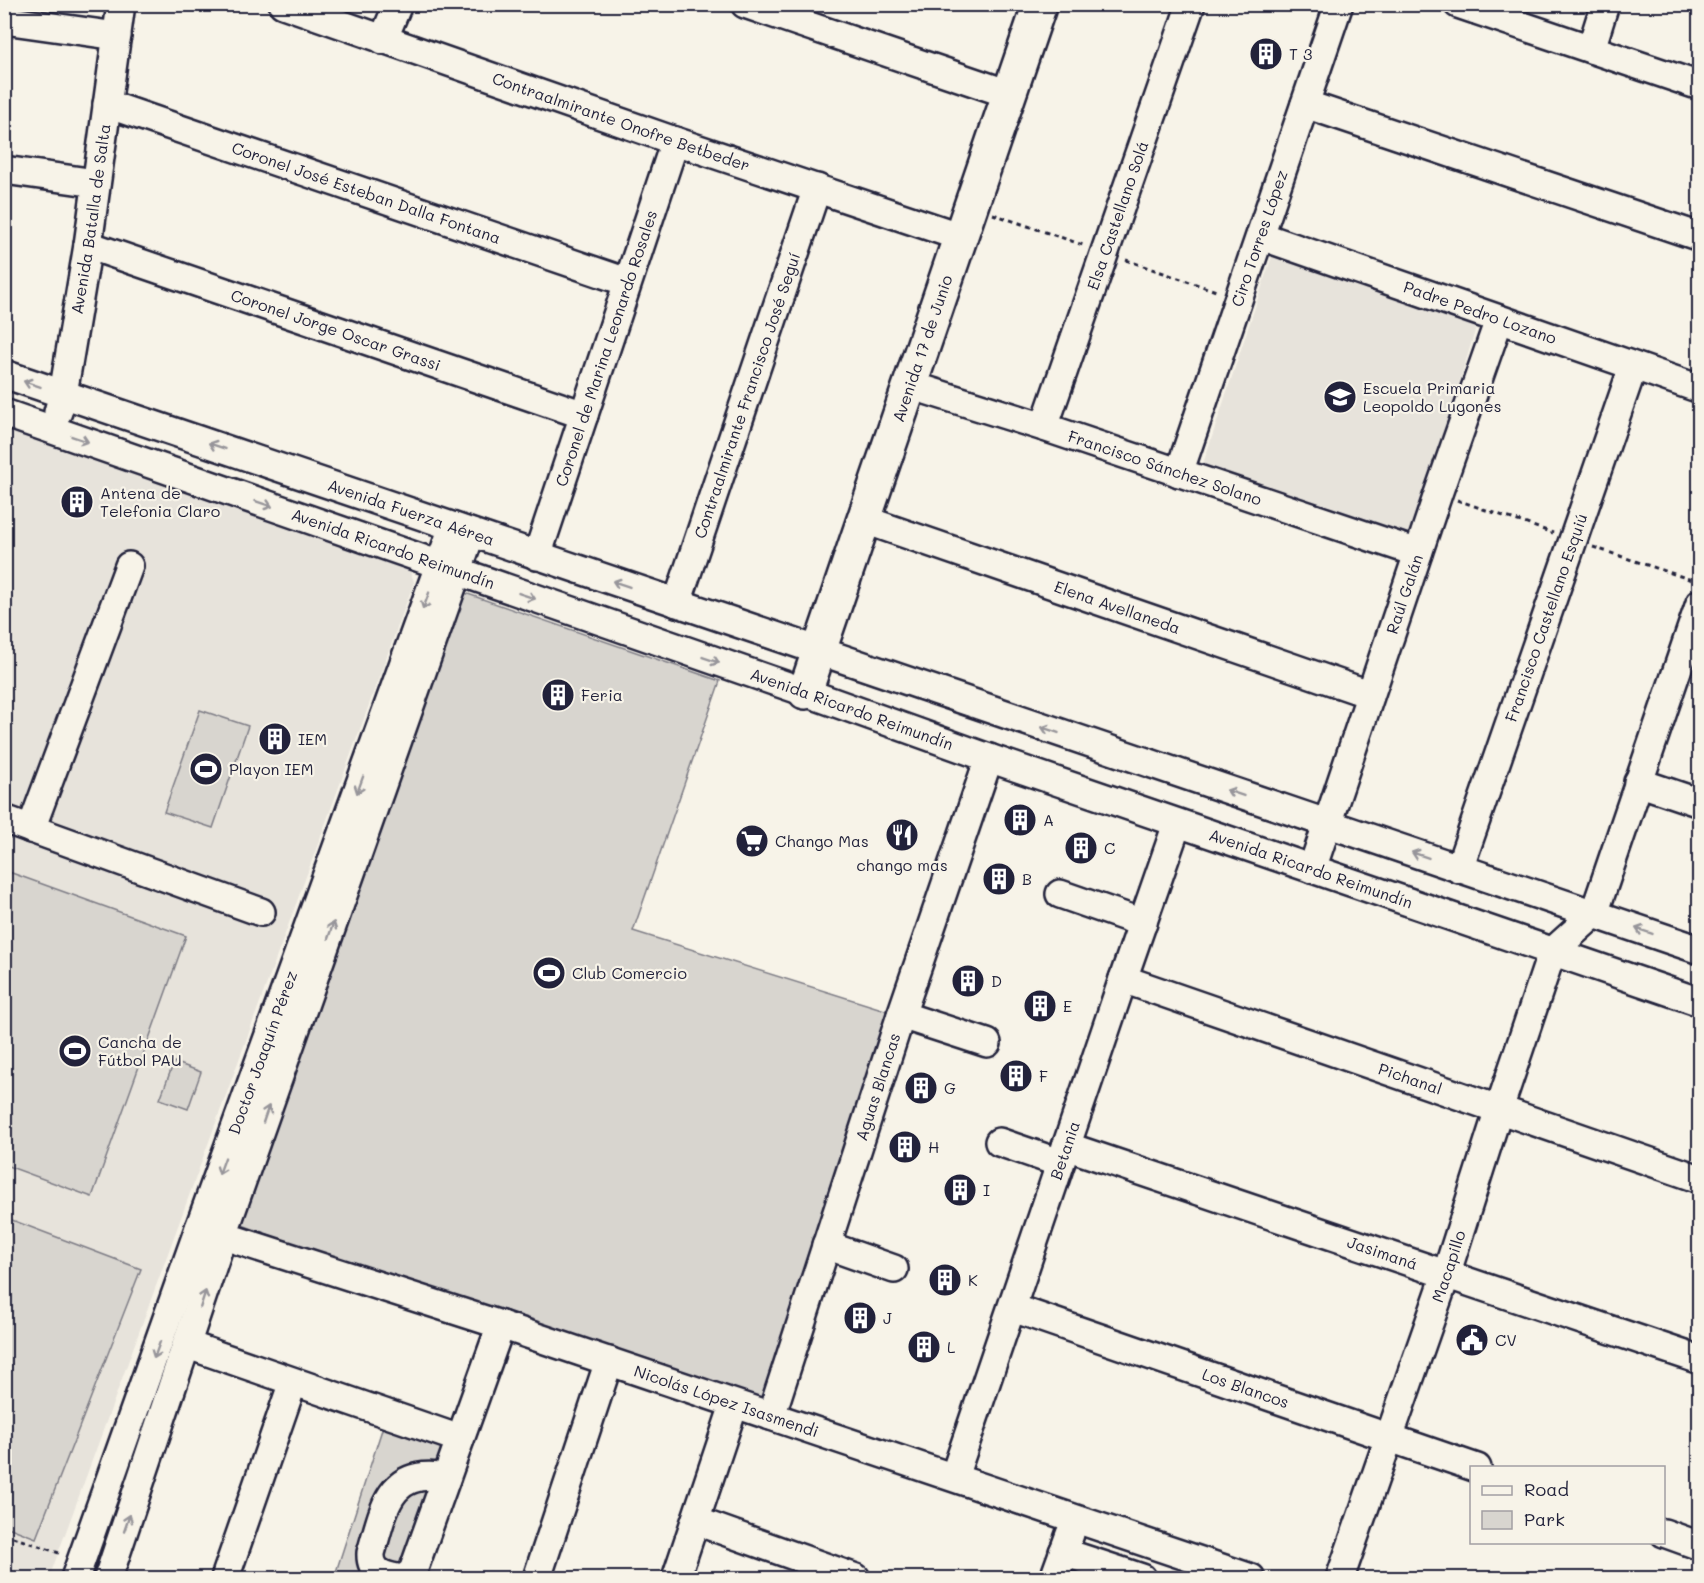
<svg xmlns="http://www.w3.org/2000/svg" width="1704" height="1583" font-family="Mali,sans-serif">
	<rect width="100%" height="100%" fill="#f7f3e8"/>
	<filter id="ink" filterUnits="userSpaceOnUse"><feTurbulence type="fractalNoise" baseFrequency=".0167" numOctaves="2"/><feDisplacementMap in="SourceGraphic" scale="12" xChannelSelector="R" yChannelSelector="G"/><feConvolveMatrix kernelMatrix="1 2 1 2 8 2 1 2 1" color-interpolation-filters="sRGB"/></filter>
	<g filter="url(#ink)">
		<!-- built -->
		<g fill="#e7e3db">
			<path d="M1273 253 1477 324 1411 543 1201 470Z"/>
			<path d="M5 428 406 558 414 582 49 1578H5Z"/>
		</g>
		<!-- green -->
		<g fill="#d8d5cf" stroke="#7d7c85" stroke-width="1.5">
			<path d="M465 593 720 681 633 931 901 1015 771 1416 242 1225Z"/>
			<path d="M200 710 248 726 213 828 164 812Z"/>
			<path d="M9 872 186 936 92 1197 5 1165 4 884Z"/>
			<path d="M174 1062 201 1072 188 1109 160 1099Z"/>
			<path d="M4 1217 141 1269 36 1538 5 1526Z"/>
			<path d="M387 1414 459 1443 420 1578H334Z"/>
		</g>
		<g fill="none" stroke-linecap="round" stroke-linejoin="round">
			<!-- minor casing -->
			<g stroke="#22223b" stroke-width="32">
				<g id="minor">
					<path id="s1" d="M283 4 675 141 961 237"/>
					<path d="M745 4 1009 94"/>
					<path d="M1458 4 1700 86"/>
					<path d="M4 20 117 36"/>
					<path d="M383 40 398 4"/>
					<path d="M1591 49 1605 4"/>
					<path id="s2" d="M107 104 627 282"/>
					<path d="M1305 104 1700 237"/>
					<path d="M4 170 96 183"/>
					<path id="s3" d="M1261 236 1700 389"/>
					<path id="s4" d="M88 245 584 415"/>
					<path id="s5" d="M4 374 1700 950"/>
					<path id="s6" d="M910 385 1044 427 1418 553"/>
					<path id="s7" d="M58 412 63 394 88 245 121 4"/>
					<path id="s8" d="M4 413 805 692 989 758 1700 1002"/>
					<path id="s9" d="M1044 427 1191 4"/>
					<path id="s10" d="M1179 473 1339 4"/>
					<path id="s11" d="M865 520 1369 694"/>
					<path id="s12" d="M537 556 675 141"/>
					<path id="s13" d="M677 603 817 188"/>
					<path d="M1638 782 1700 803"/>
					<path d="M4 819 261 912"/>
					<path d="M31 829 129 566"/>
					<path id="s14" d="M1312 869 1438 494 1499 320"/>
					<path id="s15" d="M1459 869 1633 367"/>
					<path d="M1060 894 1143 923"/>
					<path id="s16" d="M1123 979 1700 1179"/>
					<path d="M901 1015 987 1043"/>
					<path d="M999 1142 1060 1163"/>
					<path id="s17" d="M1066 1146 1700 1360"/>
					<path id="s18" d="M199 1228 501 1325 1251 1578"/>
					<path d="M826 1245 894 1269"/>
					<path id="s19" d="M1013 1308 1477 1468"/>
					<path d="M188 1345 460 1439"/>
					<path id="s20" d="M771 1416 901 1015 989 758"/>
					<path id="s21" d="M954 1477 1123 979 1177 824"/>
					<path d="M696 1521 856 1578"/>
					<path d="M1664 1533 1700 1546"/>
					<path d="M1063 1552 1142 1578"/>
					<path id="s22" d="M75 1578 199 1228 453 527"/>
					<path d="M108 1578 223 1235 471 533"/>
					<path d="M225 1578 293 1382"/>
					<path d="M397 1578C382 1575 370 1571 371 1553 384 1510 388 1467 446 1478"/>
					<path d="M405 1578 413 1571 501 1325"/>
					<path d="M537 1578 609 1361"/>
					<path d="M676 1578 734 1405"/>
					<path d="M1054 1578 1070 1534"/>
					<path id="s23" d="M1340 1578 1446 1275 1499 1109 1552 952 1594 914 1700 603"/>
				</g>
			</g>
			<!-- major casing -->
			<g stroke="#22223b" stroke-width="38">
				<g id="major">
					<path id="s24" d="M805 692 1040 4"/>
				</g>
			</g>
			<!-- path -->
			<g stroke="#22223b" stroke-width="3" stroke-dasharray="4.5 4.5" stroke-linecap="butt">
				<path d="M993 214 1083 245"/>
				<path d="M1126 260 1219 292"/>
				<path d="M1457 500 1553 533"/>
				<path d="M1593 547 1695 581"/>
				<path d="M4 1534 59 1553"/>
			</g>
			<!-- minor -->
			<use href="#minor" stroke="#f7f3e8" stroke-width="27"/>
			<!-- major -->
			<use href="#major" stroke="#f7f3e8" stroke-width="33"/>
		</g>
		<!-- one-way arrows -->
		<defs><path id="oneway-shaft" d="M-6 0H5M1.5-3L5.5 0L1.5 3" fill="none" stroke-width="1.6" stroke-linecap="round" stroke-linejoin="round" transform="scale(1.5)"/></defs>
		<g stroke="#97959a">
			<use href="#oneway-shaft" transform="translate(32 384) rotate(-161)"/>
			<use href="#oneway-shaft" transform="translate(80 439) rotate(19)"/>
			<use href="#oneway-shaft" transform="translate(217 446) rotate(-161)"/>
			<use href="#oneway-shaft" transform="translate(264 504) rotate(19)"/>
			<use href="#oneway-shaft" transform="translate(621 584) rotate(-161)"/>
			<use href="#oneway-shaft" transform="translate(527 596) rotate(19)"/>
			<use href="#oneway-shaft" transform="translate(426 601) rotate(110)"/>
			<use href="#oneway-shaft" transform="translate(711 660) rotate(19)"/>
			<use href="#oneway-shaft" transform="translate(1050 730) rotate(-161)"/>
			<use href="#oneway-shaft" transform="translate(360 785) rotate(110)"/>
			<use href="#oneway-shaft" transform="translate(1235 793) rotate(-161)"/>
			<use href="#oneway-shaft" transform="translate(1420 855) rotate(-161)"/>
			<use href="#oneway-shaft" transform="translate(331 930) rotate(-71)"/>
			<use href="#oneway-shaft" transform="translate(1644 931) rotate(-161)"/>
			<use href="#oneway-shaft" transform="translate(266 1114) rotate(-71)"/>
			<use href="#oneway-shaft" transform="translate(222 1166) rotate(110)"/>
			<use href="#oneway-shaft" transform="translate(203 1299) rotate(-72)"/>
			<use href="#oneway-shaft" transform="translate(157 1350) rotate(110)"/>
			<use href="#oneway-shaft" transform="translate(127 1523) rotate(-71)"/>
		</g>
	</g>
	<!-- icons -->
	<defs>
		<g id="building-disc" transform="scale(1.725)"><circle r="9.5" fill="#22223b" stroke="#f7f3e8"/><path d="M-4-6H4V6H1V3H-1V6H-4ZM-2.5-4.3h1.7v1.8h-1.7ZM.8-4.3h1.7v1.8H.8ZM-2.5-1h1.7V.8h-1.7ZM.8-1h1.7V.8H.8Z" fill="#fff"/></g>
		<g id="school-disc" transform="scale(1.725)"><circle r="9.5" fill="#22223b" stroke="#f7f3e8"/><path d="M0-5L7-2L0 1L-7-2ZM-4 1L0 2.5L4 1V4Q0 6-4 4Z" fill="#fff"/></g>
		<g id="stadium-disc" transform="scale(1.725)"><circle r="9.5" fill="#22223b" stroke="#f7f3e8"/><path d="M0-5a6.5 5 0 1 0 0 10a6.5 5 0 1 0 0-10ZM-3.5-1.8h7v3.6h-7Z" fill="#fff"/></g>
		<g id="restaurant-disc" transform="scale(1.725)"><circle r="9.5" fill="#22223b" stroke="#f7f3e8"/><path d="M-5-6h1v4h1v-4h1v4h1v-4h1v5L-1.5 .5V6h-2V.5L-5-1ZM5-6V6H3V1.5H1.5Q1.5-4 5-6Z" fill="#fff"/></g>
		<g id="supermarket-disc" transform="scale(1.725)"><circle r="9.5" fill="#22223b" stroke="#f7f3e8"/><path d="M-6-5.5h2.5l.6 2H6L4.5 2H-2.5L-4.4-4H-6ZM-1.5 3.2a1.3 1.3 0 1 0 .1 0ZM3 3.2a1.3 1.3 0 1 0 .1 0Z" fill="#fff"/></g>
		<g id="civic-disc" transform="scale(1.725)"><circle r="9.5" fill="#22223b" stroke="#f7f3e8"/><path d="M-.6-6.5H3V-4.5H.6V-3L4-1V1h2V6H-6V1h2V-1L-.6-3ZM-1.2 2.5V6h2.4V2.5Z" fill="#fff"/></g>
	</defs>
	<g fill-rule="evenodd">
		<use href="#building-disc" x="1266" y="54"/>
		<use href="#school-disc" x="1340" y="397"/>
		<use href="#building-disc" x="77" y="502"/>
		<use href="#building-disc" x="558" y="695"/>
		<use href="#building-disc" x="275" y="739"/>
		<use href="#stadium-disc" x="206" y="769"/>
		<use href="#building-disc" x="1020" y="820"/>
		<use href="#restaurant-disc" x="902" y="835"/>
		<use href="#supermarket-disc" x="752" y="841"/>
		<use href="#building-disc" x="1081" y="848"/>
		<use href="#building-disc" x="999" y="879"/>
		<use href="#stadium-disc" x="549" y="973"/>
		<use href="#building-disc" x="968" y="981"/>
		<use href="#building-disc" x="1040" y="1006"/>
		<use href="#stadium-disc" x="75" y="1051"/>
		<use href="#building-disc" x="1016" y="1076"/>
		<use href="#building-disc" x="921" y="1088"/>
		<use href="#building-disc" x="905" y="1147"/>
		<use href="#building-disc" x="960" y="1190"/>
		<use href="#building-disc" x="945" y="1280"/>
		<use href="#building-disc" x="860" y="1318"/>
		<use href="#civic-disc" x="1472" y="1340"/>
		<use href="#building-disc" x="924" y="1347"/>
	</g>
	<g text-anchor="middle" stroke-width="4.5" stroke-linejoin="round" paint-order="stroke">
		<!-- poi labels -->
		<g font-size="16" fill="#22223b" stroke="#f7f3e8" text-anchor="start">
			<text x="1289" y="60">T 3</text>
			<text x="1363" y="394">Escuela Primaria<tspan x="1363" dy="18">Leopoldo Lugones</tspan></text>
			<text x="100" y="499">Antena de<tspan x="100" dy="18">Telefonia Claro</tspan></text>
			<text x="581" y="701">Feria</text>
			<text x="298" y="745">IEM</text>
			<text x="229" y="775">Playon IEM</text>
			<text x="1043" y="826">A</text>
			<text x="775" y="847">Chango Mas</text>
			<text x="1104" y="854">C</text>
			<text x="902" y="871" text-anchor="middle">chango mas</text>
			<text x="1022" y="885">B</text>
			<text x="572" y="979">Club Comercio</text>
			<text x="991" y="987">D</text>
			<text x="1063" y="1012">E</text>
			<text x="98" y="1048">Cancha de<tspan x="98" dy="18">Fútbol PAU</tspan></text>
			<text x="1039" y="1082">F</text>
			<text x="944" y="1094">G</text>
			<text x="928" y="1153">H</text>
			<text x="983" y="1196">I</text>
			<text x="968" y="1286">K</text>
			<text x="883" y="1324">J</text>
			<text x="1495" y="1346">CV</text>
			<text x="947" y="1353">L</text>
		</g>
		<!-- street labels -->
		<g font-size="16" fill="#22223b" stroke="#f7f3e8">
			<text dy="6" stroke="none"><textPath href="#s1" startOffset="358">Contraalmirante Onofre Betbeder</textPath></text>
			<text dy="6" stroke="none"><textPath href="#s2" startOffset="274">Coronel José Esteban Dalla Fontana</textPath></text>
			<text dy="6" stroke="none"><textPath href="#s9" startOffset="224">Elsa Castellano Solá</textPath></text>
			<text dy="6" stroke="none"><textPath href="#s7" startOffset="196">Avenida Batalla de Salta</textPath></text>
			<text dy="6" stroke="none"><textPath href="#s10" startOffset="248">Ciro Torres López</textPath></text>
			<text dy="6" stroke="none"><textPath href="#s3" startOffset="232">Padre Pedro Lozano</textPath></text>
			<text dy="6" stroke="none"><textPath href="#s4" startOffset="262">Coronel Jorge Oscar Grassi</textPath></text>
			<text dy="6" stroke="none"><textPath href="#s12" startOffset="219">Coronel de Marina Leonardo Rosales</textPath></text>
			<text dy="6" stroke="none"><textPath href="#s24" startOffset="363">Avenida 17 de Junio</textPath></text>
			<text dy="6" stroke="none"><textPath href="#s13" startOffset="219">Contraalmirante Francisco José Seguí</textPath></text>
			<text dy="6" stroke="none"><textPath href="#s6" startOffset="268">Francisco Sánchez Solano</textPath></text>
			<text dy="6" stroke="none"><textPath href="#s5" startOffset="430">Avenida Fuerza Aérea</textPath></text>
			<text dy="6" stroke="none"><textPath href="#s8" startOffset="412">Avenida Ricardo Reimundín</textPath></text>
			<text dy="6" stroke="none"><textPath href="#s14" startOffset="290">Raúl Galán</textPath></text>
			<text dy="6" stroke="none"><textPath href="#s11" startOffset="267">Elena Avellaneda</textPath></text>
			<text dy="6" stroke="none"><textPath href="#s15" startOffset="266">Francisco Castellano Esquiú</textPath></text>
			<text dy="6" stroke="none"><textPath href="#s8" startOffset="898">Avenida Ricardo Reimundín</textPath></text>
			<text dy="6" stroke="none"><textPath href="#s8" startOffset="1384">Avenida Ricardo Reimundín</textPath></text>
			<text dy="6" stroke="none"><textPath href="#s22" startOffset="558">Doctor Joaquín Pérez</textPath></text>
			<text dy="6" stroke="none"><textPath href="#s16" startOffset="304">Pichanal</textPath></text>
			<text dy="6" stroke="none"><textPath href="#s20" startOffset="346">Aguas Blancas</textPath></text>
			<text dy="6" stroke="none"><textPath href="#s21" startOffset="345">Betania</textPath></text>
			<text dy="6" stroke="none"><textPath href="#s17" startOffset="334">Jasimaná</textPath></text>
			<text dy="6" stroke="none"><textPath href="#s23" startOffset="330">Macapillo</textPath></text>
			<text dy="6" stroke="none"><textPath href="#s19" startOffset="246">Los Blancos</textPath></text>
			<text dy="6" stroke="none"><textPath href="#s18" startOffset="555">Nicolás López Isasmendi</textPath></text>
		</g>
	</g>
	<!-- margin -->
	<rect width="1704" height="1583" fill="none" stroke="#f7f3e8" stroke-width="24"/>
	<rect x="12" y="12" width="1680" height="1559" fill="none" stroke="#22223b" stroke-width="2" filter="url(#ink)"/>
	<!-- legend -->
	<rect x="1470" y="1466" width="195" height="78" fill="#f7f3e8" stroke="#a29fa3" stroke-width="1.5"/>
	<rect x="1482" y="1486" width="30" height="9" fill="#f7f3e8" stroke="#a29fa3" stroke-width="1.5"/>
	<text x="1524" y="1496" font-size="18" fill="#22223b">Road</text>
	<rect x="1482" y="1511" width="30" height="18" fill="#d8d5cf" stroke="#a29fa3" stroke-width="1.5"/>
	<text x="1524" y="1526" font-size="18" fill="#22223b">Park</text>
</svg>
